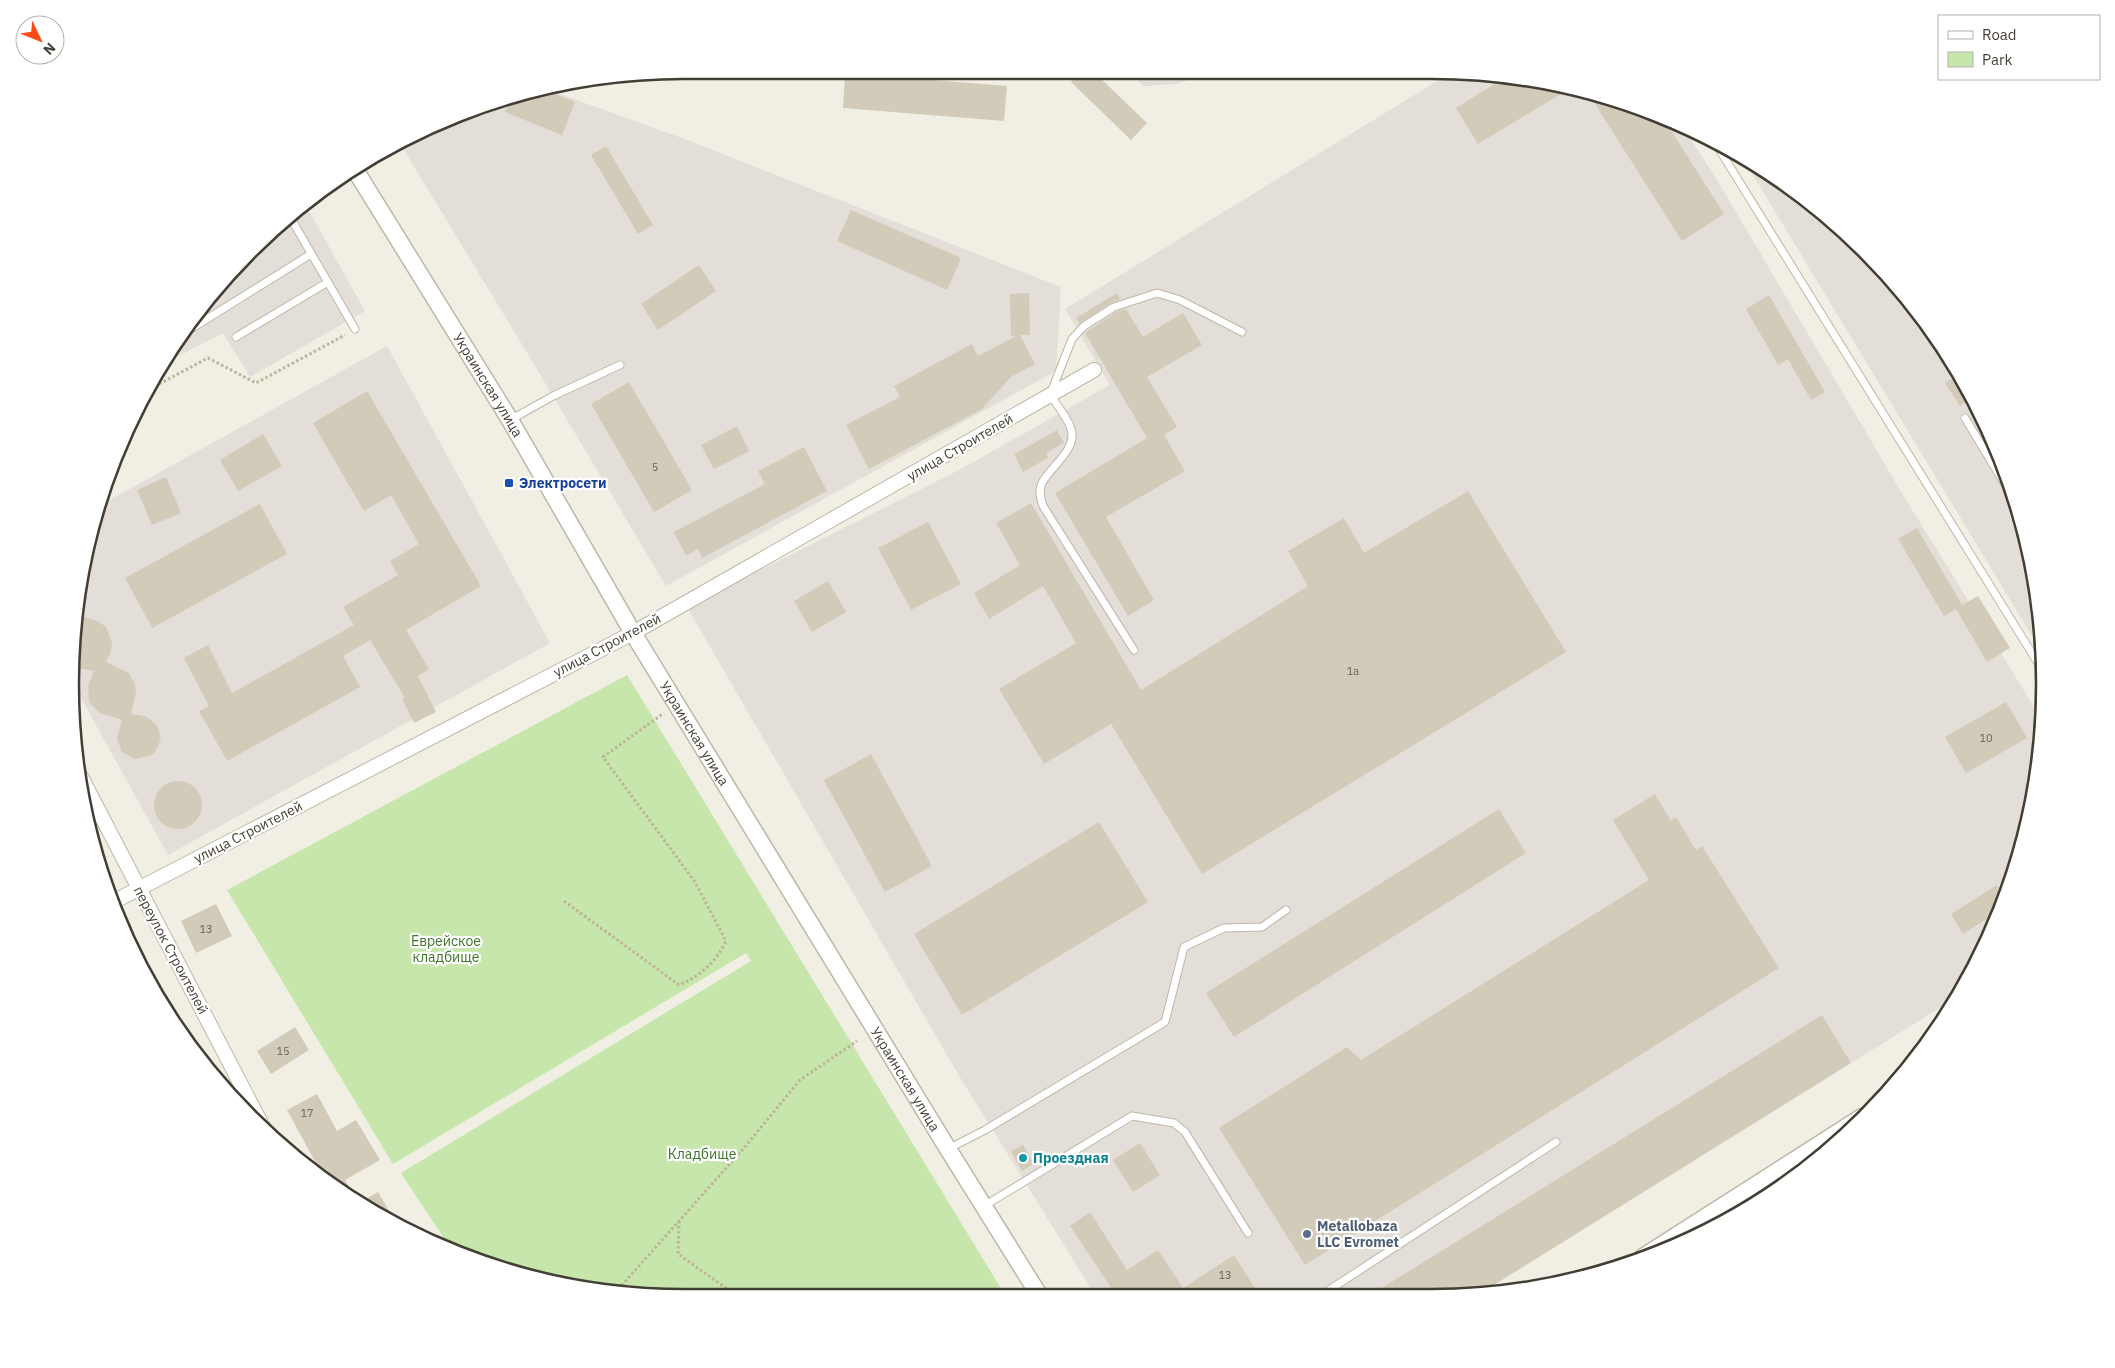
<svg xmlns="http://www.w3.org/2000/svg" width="2115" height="1368" font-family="'IBM Plex Sans',sans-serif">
	<rect width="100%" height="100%" fill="#f1eee3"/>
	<!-- industrial -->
	<g fill="#e3dfd8">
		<path d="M1132 75H1204L1176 84 1143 86Z"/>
		<path d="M1447 75H1511L1628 102 1682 125 1717 180 1903 495 2041 718 2040 764 2013 881 1959 996 1476 1296 1095 1295 958 1074 687 607 959 470 1110 385 1065 309Z"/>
		<path d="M546 89 682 138 1061 287 1056 371 666 586 532 361 401 145 487 102Z"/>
		<path d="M1745 162 1836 222 1918 310 1982 412 2024 525 2044 644 2043 654Z"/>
		<path d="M305 204 365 311 250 377 223 333 160 366 197 310 250 250Z"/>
		<path d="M387 346 550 643 168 855 71 680V644L99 506Z"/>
	</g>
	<!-- green -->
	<path fill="#c6e6ab" d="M627 675 1005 1295 604 1293 453 1252 401 1173 751 961 746 953 393 1164 227 890Z"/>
	<!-- building -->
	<g fill="#d3cbb9">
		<path d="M845 75H870L1007 86 1004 121 843 108Z"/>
		<path d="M1077 75H1097L1147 123 1131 140 1071 82Z"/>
		<path d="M1509 75 1569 89 1478 144 1456 108Z"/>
		<path d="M543 89 575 102 562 135 505 112 511 97Z"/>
		<path d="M1588 93 1628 102 1662 116 1724 214 1682 241Z"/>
		<path d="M606 146 653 225 638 234 591 155Z"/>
		<path d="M851 210 961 258 947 290 837 241Z"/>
		<path d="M699 265 716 291 658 330 641 304Z"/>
		<path d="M1029 293 1030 335H1020L1035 364 1011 377 982 409 869 469 846 425 900 397 894 386 972 344 978 356 1016 336H1011L1010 294Z"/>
		<path d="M1117 293 1120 299 1111 303 1079 324 1076 318Z"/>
		<path d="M1769 295 1825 392 1811 400 1788 359 1778 365 1746 309Z"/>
		<path d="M1126 309 1143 337 1183 313 1202 345 1147 377 1177 427 1164 435 1185 471 1106 517 1154 600 1128 616 1055 493 1147 438 1085 333 1116 312Z"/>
		<path d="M1958 375 1973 398 1960 406 1945 383Z"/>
		<path d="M629 382 692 490 654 512 591 404Z"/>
		<path d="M367 391 481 586 406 630 429 669 418 676 436 712 414 723 402 699 405 698 370 640 343 656 360 687 227 761 199 711 209 706 184 658 208 645 232 693 354 625 343 607 398 575 390 561 419 544 391 495 364 511 313 423Z"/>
		<path d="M737 426 749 451 714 469 701 445Z"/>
		<path d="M1057 430 1064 443 1046 453 1048 458 1023 472 1014 454Z"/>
		<path d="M263 434 282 466 238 491 220 460Z"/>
		<path d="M804 447 827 491 702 558 698 549 686 556 674 532 765 484 758 471Z"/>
		<path d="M166 477 181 513 152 525 137 490Z"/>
		<path d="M1468 491 1566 652 1202 874 1111 724 1044 764 999 689 1076 643 1043 586 989 619 974 593 1020 565 996 523 1031 503 1141 690 1308 586 1288 551 1344 518 1364 553Z"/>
		<path d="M260 504 287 554 152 628 125 578Z"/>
		<path d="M928 522 961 584 911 610 878 548Z"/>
		<path d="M1917 528 1962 605 1978 596 2010 648 1987 662 1956 609 1944 616 1898 539Z"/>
		<path d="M828 581 846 612 812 632 794 601Z"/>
		<path d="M77 614 99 622 106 627 112 642 111 651 106 662 129 673 135 685 136 693 131 714 145 716 157 725 161 739 155 752 149 756 135 759 122 752 117 739 122 720 100 713 89 702 88 686 94 671 78 668 71 664V644Z"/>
		<path d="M2006 702 2027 738 1966 773 1945 737Z"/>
		<path d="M871 754 932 866 885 892 824 780Z"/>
		<circle cx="178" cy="805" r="24"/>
		<path d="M1655 794 1671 821 1676 817 1696 850 1702 846 1779 968 1305 1265 1219 1128 1347 1047 1361 1060 1649 880 1613 820Z"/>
		<path d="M1499 809 1526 853 1234 1037 1206 993Z"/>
		<path d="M1099 822 1148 902 962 1015 914 934Z"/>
		<path d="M1997 885 2005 898 1999 911 1963 934 1951 914Z"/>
		<path d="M216 904 232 936 196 953 181 921Z"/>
		<path d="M1822 1015 1851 1063 1476 1296H1369Z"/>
		<path d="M295 1027 309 1050 271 1074 257 1051Z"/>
		<path d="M317 1094 337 1131 356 1120 380 1160 345 1180 359 1203 324 1178 287 1110Z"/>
		<path d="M1140 1143 1160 1175 1133 1192 1113 1160Z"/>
		<path d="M1023 1145 1034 1164 1022 1171 1011 1151Z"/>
		<path d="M378 1192 398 1226 377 1216 359 1203Z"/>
		<path d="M1090 1212 1127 1270 1158 1250 1183 1288 1234 1255 1260 1296 1116 1295 1070 1226Z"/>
	</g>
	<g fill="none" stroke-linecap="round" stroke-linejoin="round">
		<!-- service casing -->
		<g stroke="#bdb7a6" stroke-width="9">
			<g id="service">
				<path d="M1714 141 2043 671"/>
				<path d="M290 217 355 329"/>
				<path d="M191 319 195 326"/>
				<path d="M181 335 311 254"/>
				<path d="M236 337 328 282"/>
				<path d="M1965 418 2015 501"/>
				<path d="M510 420 553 396 620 365"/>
				<path d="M1134 650 1043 506C1041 499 1038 490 1042 483 1050 467 1078 449 1071 429 1068 418 1057 405 1050 395L1072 339 1084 326 1114 307 1157 293 1180 300 1242 332"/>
				<path d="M948 1149 985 1130 1165 1022 1184 947 1224 928 1262 927 1286 910"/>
				<path d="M1796 1162 1809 1167"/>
				<path d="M984 1206 1132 1116 1174 1123 1185 1132 1248 1233"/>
				<path d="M1320 1296 1556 1142"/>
			</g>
		</g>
		<!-- minor casing -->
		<g stroke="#bdb7a6" stroke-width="16">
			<g id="minor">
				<path d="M79 773 263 1127"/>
				<path d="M111 903 633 633 1094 370"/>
			</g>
		</g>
		<!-- tertiary casing -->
		<g stroke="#bdb7a6" stroke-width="19">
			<g id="tertiary">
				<path id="s1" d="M354 168 510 420 633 633 948 1149 1039 1295"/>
				<path d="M1643 1257 1862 1117"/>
			</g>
		</g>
		<!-- path -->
		<g stroke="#beb497" stroke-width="3" stroke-dasharray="2.5 2.5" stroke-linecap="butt">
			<path d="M146 391 208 358 256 383 345 335"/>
			<path d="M564 901 679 985C700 976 716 962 726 941L695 882 603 757 664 713"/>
			<path d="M679 1221 678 1254 733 1293"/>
			<path d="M615 1293 744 1148 800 1080 857 1041"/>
		</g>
		<!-- service -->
		<use href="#service" stroke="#fff" stroke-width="7"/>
		<!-- minor -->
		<use href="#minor" stroke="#fff" stroke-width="14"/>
		<!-- tertiary -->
		<use href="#tertiary" stroke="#fff" stroke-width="16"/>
	</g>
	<!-- markers -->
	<rect fill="#1a4fb4" stroke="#fff" stroke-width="2" x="504" y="478" width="10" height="10" rx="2.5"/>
	<circle fill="#0f9aa8" stroke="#fff" stroke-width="2" cx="1023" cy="1158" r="5"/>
	<circle fill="#5c6f8a" stroke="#fff" stroke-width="2" cx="1307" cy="1234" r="5"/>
	<g text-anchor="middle" stroke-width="4.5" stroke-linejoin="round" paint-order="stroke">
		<!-- number labels -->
		<g font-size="11" fill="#676154">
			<text x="655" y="471">5</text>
			<text x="1353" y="675">1а</text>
			<text x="1986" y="742">10</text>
			<text x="206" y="933">13</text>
			<text x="283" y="1055">15</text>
			<text x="307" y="1117">17</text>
			<text x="1225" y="1279">13</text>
		</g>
		<!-- street labels -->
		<g font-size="14" fill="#433e33" stroke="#fff">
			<text dy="5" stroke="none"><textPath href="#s1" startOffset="255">Украинская улица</textPath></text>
			<text transform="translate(960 447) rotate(-30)" y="5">улица Строителей</text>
			<text transform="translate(607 645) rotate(-28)" y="5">улица Строителей</text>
			<text dy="5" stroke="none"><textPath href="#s1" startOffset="660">Украинская улица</textPath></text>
			<text transform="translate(248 832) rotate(-27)" y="5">улица Строителей</text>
			<text transform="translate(171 950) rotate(62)" y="5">переулок Строителей</text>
			<text dy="5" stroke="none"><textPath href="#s1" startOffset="1065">Украинская улица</textPath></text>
		</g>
		<!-- transit labels -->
		<g font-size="14" font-weight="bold" fill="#164399" stroke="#fff" text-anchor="start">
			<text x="519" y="488">Электросети</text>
		</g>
		<!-- park labels -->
		<g font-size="14" fill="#3e7428" stroke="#fff">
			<text x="446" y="946">Еврейское<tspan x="446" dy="16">кладбище</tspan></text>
			<text x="702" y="1159">Кладбище</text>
		</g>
		<!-- culture labels -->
		<g font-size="14" font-weight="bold" fill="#0d838f" stroke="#fff" text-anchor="start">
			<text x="1033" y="1163">Проездная</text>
		</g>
		<!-- service labels -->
		<g font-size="14" font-weight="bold" fill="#4e5e75" stroke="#fff" text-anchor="start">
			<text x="1317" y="1231">Metallobaza<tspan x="1317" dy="16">LLC Evromet</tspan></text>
		</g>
	</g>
	<!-- crop -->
	<path d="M0 0H2115V1368H0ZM684 79H1431A605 605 0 0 1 2036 684V684A605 605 0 0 1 1431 1289H684A605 605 0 0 1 79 684V684A605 605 0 0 1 684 79Z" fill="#fff" fill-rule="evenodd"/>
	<path fill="none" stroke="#433e33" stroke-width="2.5" d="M684 79H1431A605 605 0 0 1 2036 684V684A605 605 0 0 1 1431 1289H684A605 605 0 0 1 79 684V684A605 605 0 0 1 684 79Z"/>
	<!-- legend -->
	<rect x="1938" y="15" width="162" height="65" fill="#ffffff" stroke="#b4b2ad"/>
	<rect x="1948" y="31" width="25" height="8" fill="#ffffff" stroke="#b4b2ad"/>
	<text x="1982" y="40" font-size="15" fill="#433e33">Road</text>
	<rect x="1948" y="52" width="25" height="15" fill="#c6e6ab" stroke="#b4b2ad"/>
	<text x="1982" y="65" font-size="15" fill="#433e33">Park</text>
	<!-- north arrow -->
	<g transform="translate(40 40) rotate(133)"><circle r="24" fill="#ffffff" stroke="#b4b2ad"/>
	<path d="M0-4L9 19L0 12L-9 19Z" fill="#f84a13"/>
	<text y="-8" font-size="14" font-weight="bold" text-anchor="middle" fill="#433e33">N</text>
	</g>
</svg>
